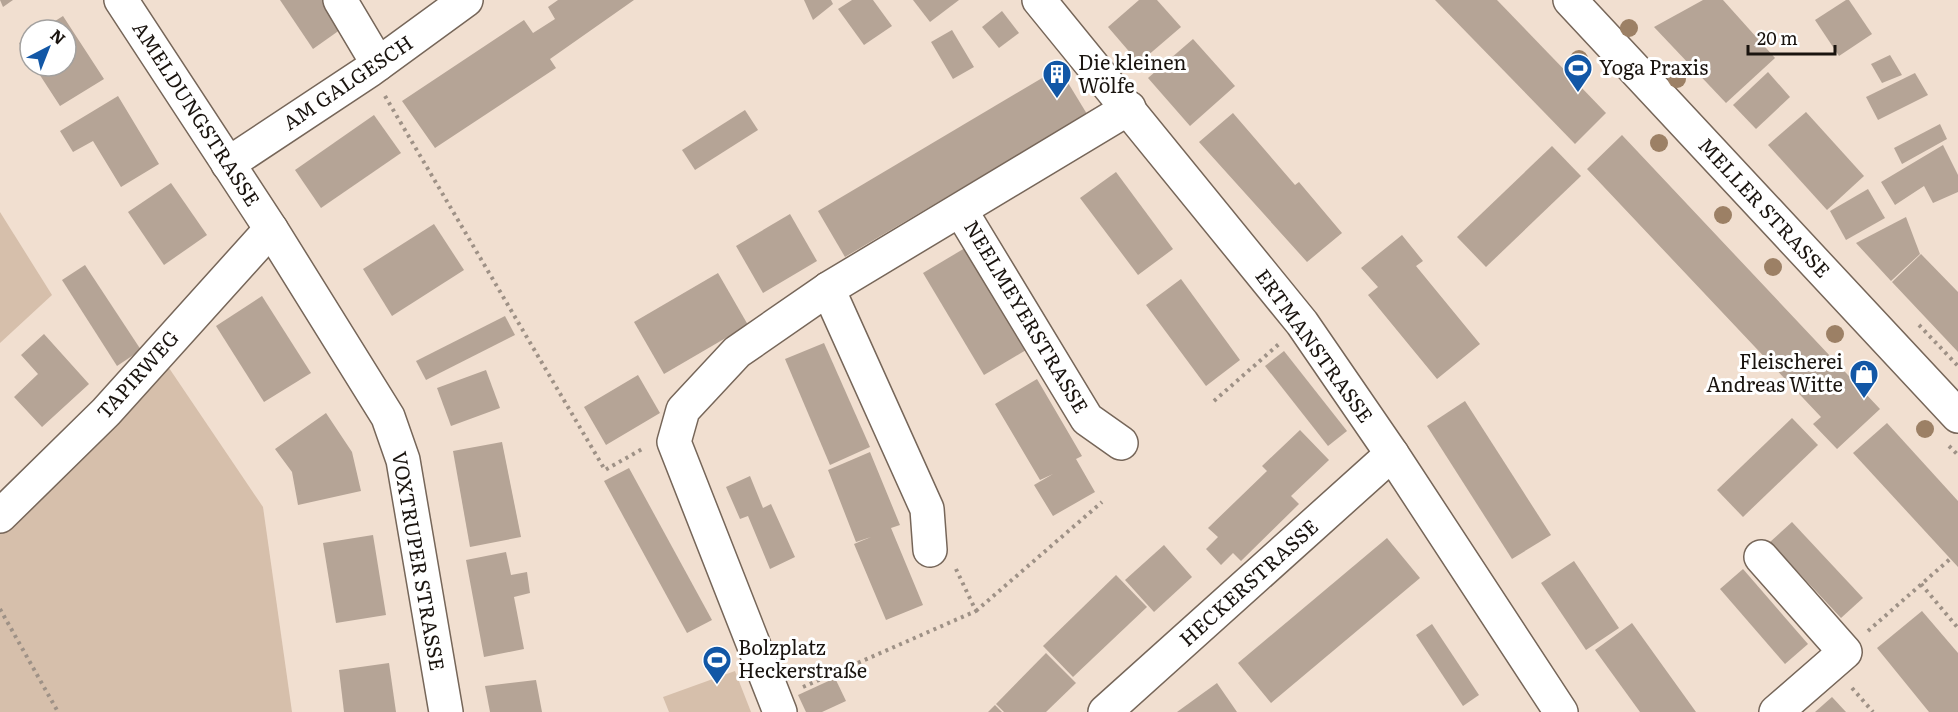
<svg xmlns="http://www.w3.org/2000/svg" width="1958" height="712" font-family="Literata,serif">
	<rect width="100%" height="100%" fill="#f1dfd0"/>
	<!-- green -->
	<g fill="#d6bfab">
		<path d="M0 212 52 295 0 343Z"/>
		<path d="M167 365 263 507 292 712H0V530Z"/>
		<path d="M735 671 751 712H669L663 697Z"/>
	</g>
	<!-- building -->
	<g fill="#b5a496">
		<path d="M0 0H13L3 7Z"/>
		<path d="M280 0H326L344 27 313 49Z"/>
		<path d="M558 0H634L550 59 556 68 435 148 402 101 524 20 533 33 555 19 548 7Z"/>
		<path d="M804 0H831L833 4 813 20Z"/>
		<path d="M852 0H873L892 26 864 45 838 9Z"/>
		<path d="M913 0H959L930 22Z"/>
		<path d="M1139 0H1157L1181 27 1139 63 1108 27Z"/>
		<path d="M1435 0H1497L1606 113 1575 144Z"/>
		<path d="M1703 0H1723L1775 58 1726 103 1654 27Z"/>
		<path d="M1846 0H1849L1872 34 1839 56 1815 20Z"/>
		<path d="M1002 11 1019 33 999 48 982 27Z"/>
		<path d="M63 16 104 79 60 106 34 66H66V30H41Z"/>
		<path d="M952 30 974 67 953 79 931 42Z"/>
		<path d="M30 37V60L19 43Z"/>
		<path d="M1193 39 1235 86 1190 126 1148 78Z"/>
		<path d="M1890 55 1902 75 1882 83 1871 64Z"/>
		<path d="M1059 68 1087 114 845 257 818 211Z"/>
		<path d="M1768 72 1790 97 1756 129 1733 105Z"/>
		<path d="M1915 73 1928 95 1878 120 1866 97Z"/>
		<path d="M118 96 159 164 121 187 93 141 73 152 60 131Z"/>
		<path d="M745 110 758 130 695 170 682 150Z"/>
		<path d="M1806 112 1864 176 1827 210 1768 145Z"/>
		<path d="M1233 113 1295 185 1299 182 1342 233 1307 262 1199 142Z"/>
		<path d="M374 115 401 153 321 208 295 170Z"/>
		<path d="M1940 124 1947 139 1902 164 1894 148Z"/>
		<path d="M1622 135 1880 409 1837 449 1813 424 1821 417 1587 169Z"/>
		<path d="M1943 145 1958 175V192L1933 203 1924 186 1895 205 1881 182Z"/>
		<path d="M1552 146 1581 176 1486 267 1457 237Z"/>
		<path d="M1116 172 1173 249 1138 275 1080 198Z"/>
		<path d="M171 183 207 235 164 265 128 212Z"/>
		<path d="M1868 189 1885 218 1846 240 1830 211Z"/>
		<path d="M790 214 817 261 763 293 736 246Z"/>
		<path d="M1906 217 1920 254 1891 281 1856 243Z"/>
		<path d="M434 224 464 270 392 316 363 269Z"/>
		<path d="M1402 235 1423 261 1416 266 1480 344 1437 379 1368 295 1378 287 1361 268Z"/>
		<path d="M965 248 1026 350 984 375 923 273Z"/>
		<path d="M1921 254 1958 292V352L1892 282Z"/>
		<path d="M85 265 141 350 117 366 62 280Z"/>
		<path d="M718 273 748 325 664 374 634 322Z"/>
		<path d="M1181 279 1240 360 1206 386 1146 305Z"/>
		<path d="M262 296 311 373 264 402 216 326Z"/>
		<path d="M505 316 515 335 426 380 416 361Z"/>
		<path d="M44 334 89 384 42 427 14 397 38 374 21 355Z"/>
		<path d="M824 343 870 447 830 465 785 359Z"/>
		<path d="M1284 351 1347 431 1328 446 1265 366Z"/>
		<path d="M486 370 500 408 451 426 437 388Z"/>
		<path d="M638 375 660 413 606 445 584 407Z"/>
		<path d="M1037 379 1082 456 1076 459 1095 492 1053 516 1034 485 1053 474 1040 480 995 404Z"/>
		<path d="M1465 401 1551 535 1512 559 1427 426Z"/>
		<path d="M326 413 352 452 361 491 298 505 292 472 275 449Z"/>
		<path d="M1792 418 1818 445 1743 517 1717 490Z"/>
		<path d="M1887 423 1958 501V567L1853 453Z"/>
		<path d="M1300 430 1329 460 1291 496 1299 504 1241 561 1233 553 1221 565 1206 549 1218 537 1208 528 1267 471 1262 466Z"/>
		<path d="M502 442 521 537 470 547 453 451Z"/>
		<path d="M870 452 900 525 891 528 923 605 886 620 854 544 871 537 856 542 828 470Z"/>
		<path d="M629 468 712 620 687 633 604 481Z"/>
		<path d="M750 476 763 508 771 504 795 557 770 569 748 516 740 519 726 487Z"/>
		<path d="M1792 522 1863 598 1841 618 1770 542Z"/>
		<path d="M373 535 386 615 336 623 323 543Z"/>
		<path d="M1387 538 1420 578 1271 703 1238 663Z"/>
		<path d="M1164 545 1192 577 1154 612 1125 580Z"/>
		<path d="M506 552 511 575 527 572 530 593 514 597 524 649 484 657 466 560Z"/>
		<path d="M1574 561 1619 628 1586 650 1541 583Z"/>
		<path d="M1743 569 1808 644 1785 664 1720 589Z"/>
		<path d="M1116 575 1147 607 1073 677 1043 646Z"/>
		<path d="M1922 611 1958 653V712H1929L1877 648Z"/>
		<path d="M1632 623 1696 712H1640L1595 650Z"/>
		<path d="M1432 624 1479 695 1463 706 1416 635Z"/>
		<path d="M1046 653 1076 683 1046 712H1004L996 704Z"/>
		<path d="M389 663 396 712H344L339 670Z"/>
		<path d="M835 678 846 701 822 712H806L798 695Z"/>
		<path d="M536 680 542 712H490L485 686Z"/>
		<path d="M1217 683 1237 712H1177Z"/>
		<path d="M1832 697 1846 712H1815Z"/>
		<path d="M995 705 1002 712H988Z"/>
	</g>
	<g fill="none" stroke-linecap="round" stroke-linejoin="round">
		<!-- minor casing -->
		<g stroke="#766659" stroke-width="36">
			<g id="minor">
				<path d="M121 0 271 229 388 417 403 460 446 712"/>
				<path d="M340 0 378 64"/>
				<path d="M1039 0 1302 323 1392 454 1561 712"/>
				<path d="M1570 0 1958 416"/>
				<path d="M228 164 370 70 466 0"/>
				<path d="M961 211 1087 419 1121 443"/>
				<path d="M828 289 927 509 930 550"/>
				<path d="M0 516 106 412 271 229"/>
				<path d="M1761 557 1845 652 1776 712"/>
				<path d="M780 712 674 442 683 410 737 352 828 289 1129 108"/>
				<path d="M1105 712 1392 454"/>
			</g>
		</g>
		<!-- path -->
		<g stroke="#9e9186" stroke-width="4" stroke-dasharray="3 4.5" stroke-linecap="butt">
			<path d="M385 96 605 470 644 448"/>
			<path d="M1919 325 1958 366"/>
			<path d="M1214 401 1279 344"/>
			<path d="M1949 446 1958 455"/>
			<path d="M1921 584 1958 628"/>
			<path d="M0 609 58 712"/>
			<path d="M976 611 1102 502"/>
			<path d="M1868 631 1950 559"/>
			<path d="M724 675 717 658 725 655"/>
			<path d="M803 687 976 611 955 567"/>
			<path d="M1852 688 1873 712"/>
		</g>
		<!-- minor -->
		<use href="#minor" stroke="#fff" stroke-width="33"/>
	</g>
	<!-- trees -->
	<g fill="#9c8065">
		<circle cx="1629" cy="28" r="9"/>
		<circle cx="1579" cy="59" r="9"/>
		<circle cx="1677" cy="79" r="9"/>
		<circle cx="1659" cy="143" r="9"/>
		<circle cx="1723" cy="215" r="9"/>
		<circle cx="1773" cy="267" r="9"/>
		<circle cx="1835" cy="334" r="9"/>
		<circle cx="1925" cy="429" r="9"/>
	</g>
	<!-- icons -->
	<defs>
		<g id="stadium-pin" transform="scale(1.5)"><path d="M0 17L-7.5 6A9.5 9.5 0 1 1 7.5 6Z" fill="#1257a6" stroke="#fff"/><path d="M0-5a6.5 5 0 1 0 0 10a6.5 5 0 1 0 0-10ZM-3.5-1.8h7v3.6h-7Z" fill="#fff"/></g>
		<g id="building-pin" transform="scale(1.5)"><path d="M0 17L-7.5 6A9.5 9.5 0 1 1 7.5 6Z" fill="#1257a6" stroke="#fff"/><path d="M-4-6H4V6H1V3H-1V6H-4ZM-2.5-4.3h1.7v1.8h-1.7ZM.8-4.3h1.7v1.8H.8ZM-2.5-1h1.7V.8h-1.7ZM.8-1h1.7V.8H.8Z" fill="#fff"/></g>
		<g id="shop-pin" transform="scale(1.5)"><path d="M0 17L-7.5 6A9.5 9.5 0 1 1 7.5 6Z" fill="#1257a6" stroke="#fff"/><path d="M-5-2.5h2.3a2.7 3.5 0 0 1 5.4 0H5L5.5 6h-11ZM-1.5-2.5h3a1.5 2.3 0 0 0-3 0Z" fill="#fff"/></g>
	</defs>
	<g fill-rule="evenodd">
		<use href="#stadium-pin" x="1578" y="68"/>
		<use href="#building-pin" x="1057" y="74"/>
		<use href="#shop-pin" x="1864" y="374"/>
		<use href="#stadium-pin" x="717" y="660"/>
	</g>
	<g text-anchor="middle" stroke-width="6" stroke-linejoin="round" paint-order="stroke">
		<!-- poi labels -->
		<g font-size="20" fill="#1a140f" stroke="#fff" text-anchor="start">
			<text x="1078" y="70">Die kleinen<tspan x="1078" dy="23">Wölfe</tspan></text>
			<text x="1599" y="75">Yoga Praxis</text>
			<text x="1843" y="369" text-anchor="end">Fleischerei<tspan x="1843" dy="23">Andreas Witte</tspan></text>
			<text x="738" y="655">Bolzplatz<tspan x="738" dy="23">Heckerstraße</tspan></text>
		</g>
		<!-- street labels -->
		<g font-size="20" fill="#1a140f" stroke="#fff">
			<text transform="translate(348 83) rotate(-34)" y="7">AM GALGESCH</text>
			<text transform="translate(196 114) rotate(57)" y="7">AMELDUNGSTRASSE</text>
			<text transform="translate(1764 208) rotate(47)" y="7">MELLER STRASSE</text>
			<text transform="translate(1026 317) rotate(59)" y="7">NEELMEYERSTRASSE</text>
			<text transform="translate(1314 346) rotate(54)" y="7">ERTMANSTRASSE</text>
			<text transform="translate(138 375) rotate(-48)" y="7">TAPIRWEG</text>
			<text transform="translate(418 561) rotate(80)" y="7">VOXTRUPER STRASSE</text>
			<text transform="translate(1249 583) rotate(-42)" y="7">HECKERSTRASSE</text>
		</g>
	</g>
	<!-- north arrow -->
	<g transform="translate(48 48) rotate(42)"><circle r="28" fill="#ffffff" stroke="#a3a19f" stroke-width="1.5"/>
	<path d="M0-4.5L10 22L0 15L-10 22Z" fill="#1257a6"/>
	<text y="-9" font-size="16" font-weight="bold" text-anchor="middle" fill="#1a140f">N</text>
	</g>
	<!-- scale -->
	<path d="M1748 45v9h87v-9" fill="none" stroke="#1a140f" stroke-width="3"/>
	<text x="1757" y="45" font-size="18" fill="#1a140f" stroke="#ffffff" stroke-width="4.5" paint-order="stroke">20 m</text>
</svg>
